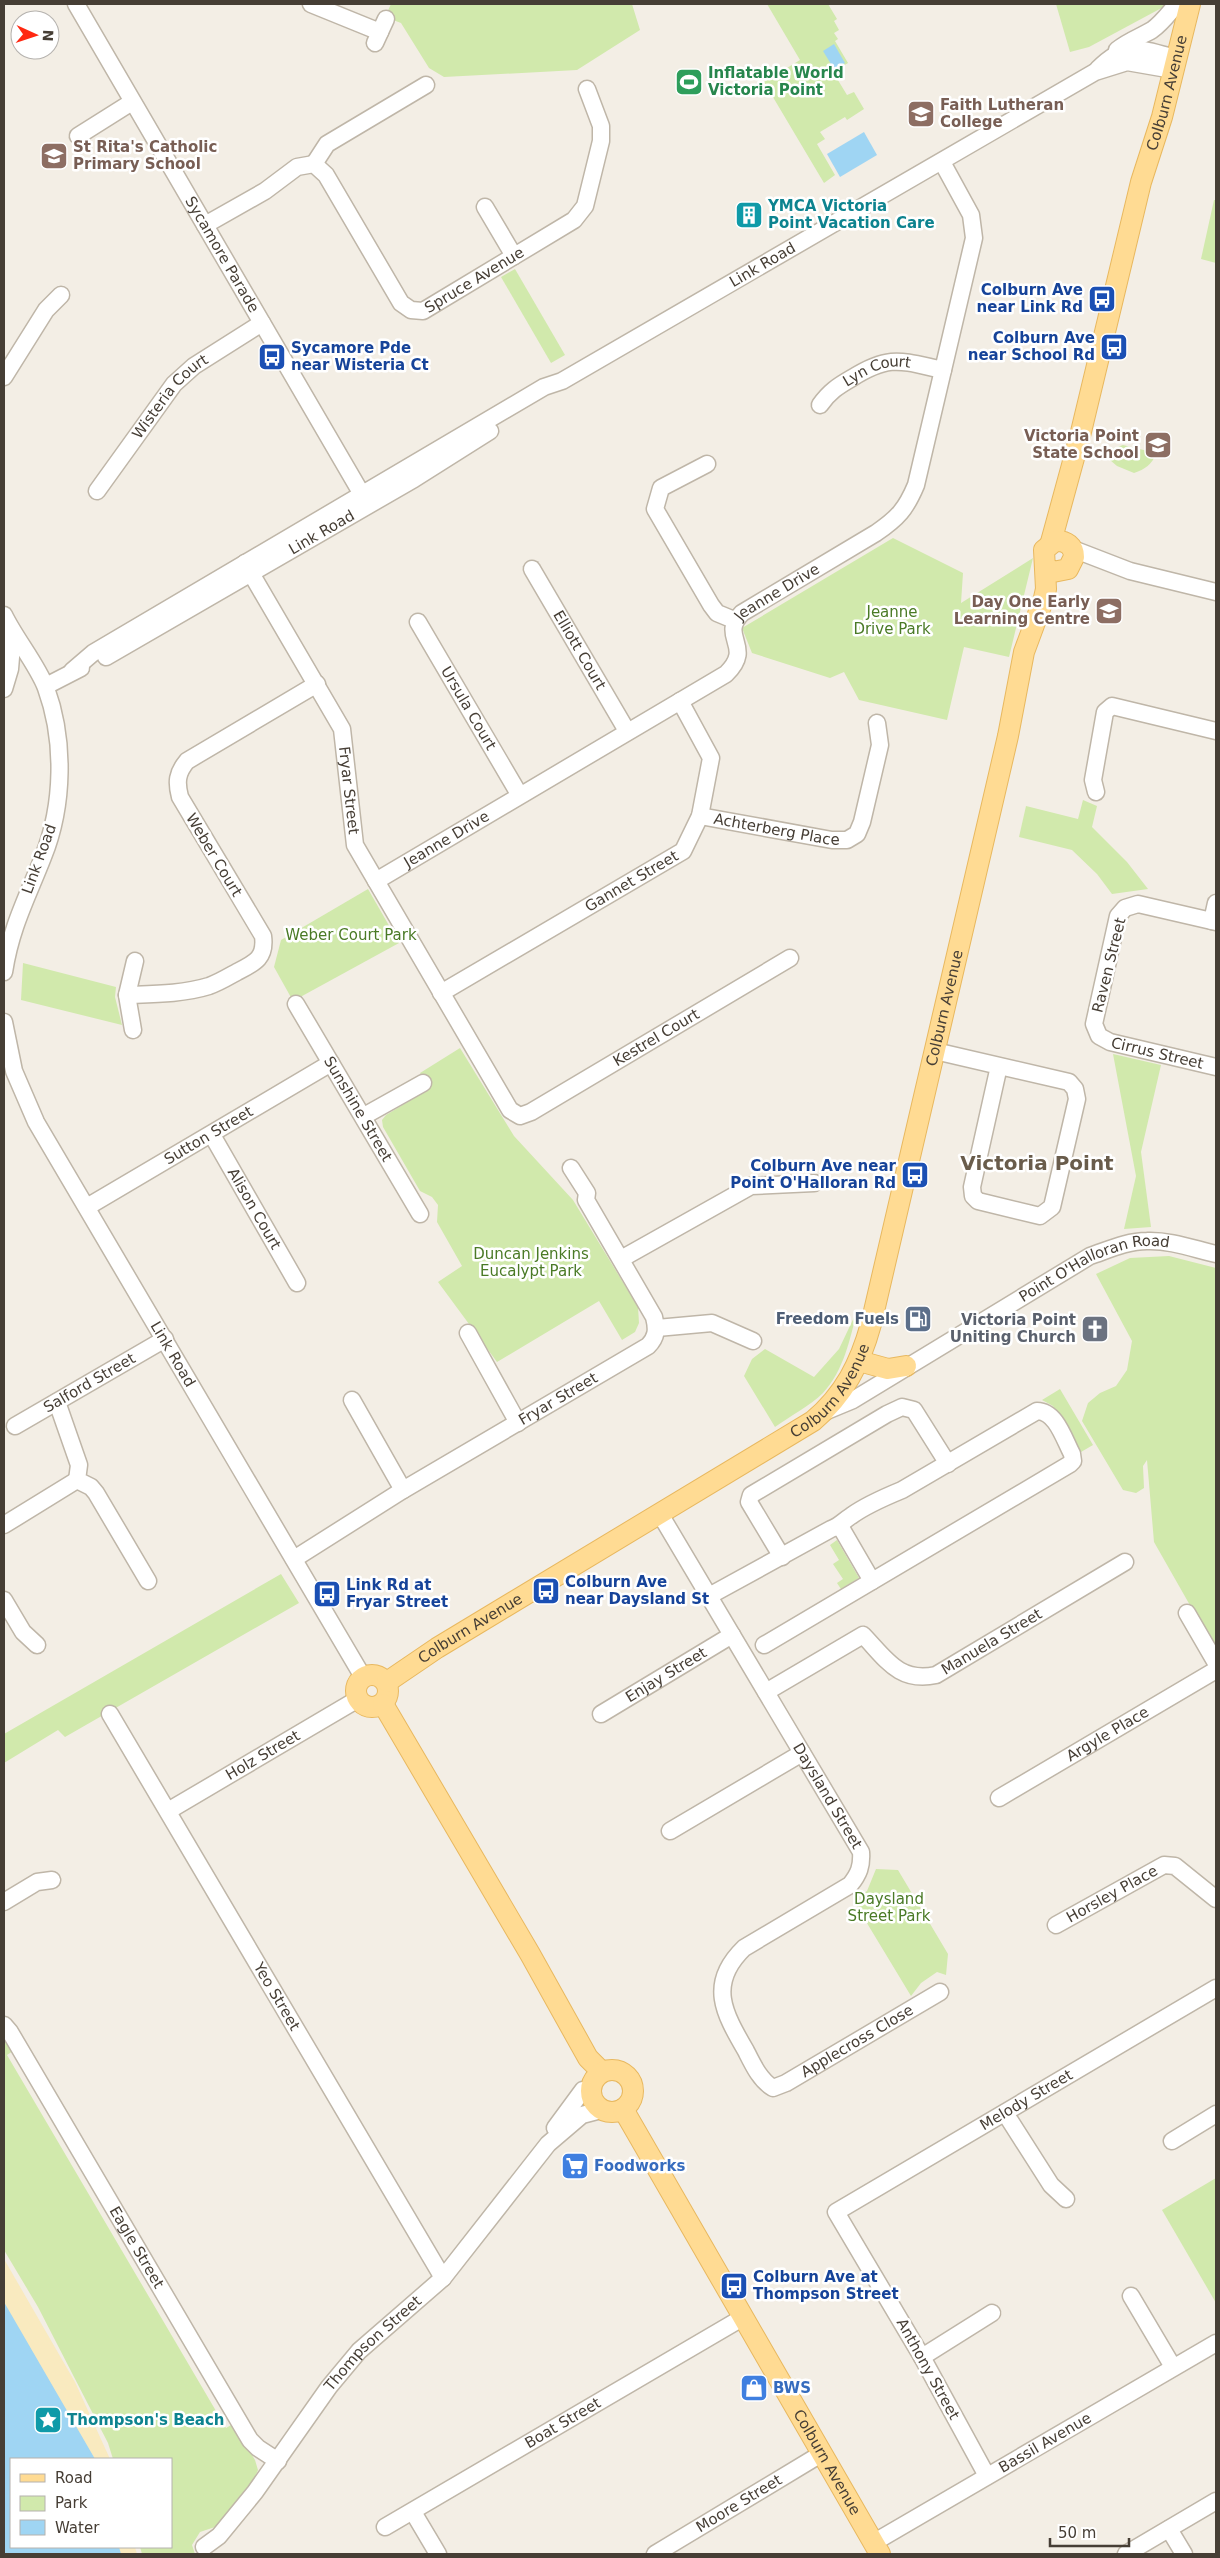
<svg xmlns="http://www.w3.org/2000/svg" width="1220" height="2558" font-family="'DejaVu Sans',sans-serif">
	<rect width="100%" height="100%" fill="#f3eee5"/>
	<!-- green -->
	<g fill="#d1e9ac">
		<path d="M391 4H632L640 30 577 70 444 77 429 68 401 23 385 17Z"/>
		<path d="M767 4H828L837 19 834 21 839 30 834 33 838 39 835 41 848 63 833 72 847 95 854 92 864 109 847 120 845 117 820 132 825 139 817 144 835 175 824 183 764 82 800 60Z"/>
		<path d="M1056 4H1169L1089 47 1070 52Z"/>
		<path d="M1214 200H1216V263L1201 259Z"/>
		<path d="M515 269 565 355 551 363 501 277Z"/>
		<path d="M1123 445 1156 453C1152 465 1145 469 1134 473L1117 466 1110 460 1111 449Z"/>
		<path d="M893 538 963 573 961 603 1033 558 1009 657 964 647 947 720 859 700 844 672 830 678 752 653 742 628Z"/>
		<path d="M1083 800 1097 806 1092 827 1127 862 1148 889 1112 894 1097 874 1072 850 1019 837 1026 806 1078 819Z"/>
		<path d="M368 889 399 943 293 1001 274 967 281 940Z"/>
		<path d="M23 963 116 987 115 997 122 1025 21 1000Z"/>
		<path d="M460 1048 514 1136 573 1200 638 1307 639 1323 635 1332 622 1340 599 1301 497 1362 438 1282 462 1266 437 1222 438 1205 432 1197 420 1191 383 1127 382 1120 386 1115 429 1089 420 1073Z"/>
		<path d="M1113 1054 1161 1065 1141 1152 1151 1227 1124 1229 1136 1176Z"/>
		<path d="M1169 1256 1216 1268V1651L1154 1542 1147 1460 1143 1466 1144 1488 1136 1493 1123 1490 1082 1421 1088 1403 1100 1393 1116 1386 1127 1370 1132 1341 1096 1274 1130 1258Z"/>
		<path d="M857 1311C850 1339 844 1370 823 1393 810 1406 790 1416 775 1427L744 1376 752 1359 765 1349 814 1377 839 1349Z"/>
		<path d="M1060 1389 1093 1445 1081 1452 1053 1406 1042 1400Z"/>
		<path d="M837 1540 859 1578 841 1589 837 1583 843 1579 833 1564 839 1560 830 1545Z"/>
		<path d="M281 1574 299 1603 65 1737 58 1730 4 1763V1734Z"/>
		<path d="M876 1869 898 1870 948 1954 946 1975 937 1972 921 1983 911 1996 853 1900 867 1891Z"/>
		<path d="M4 2036 13 2051 7 2055 226 2428 233 2424 255 2460 258 2470 254 2480 218 2526 200 2532 192 2545 195 2554H142L140 2547H171V2459H113L108 2443 38 2307 4 2250Z"/>
		<path d="M1216 2178V2303L1162 2210Z"/>
	</g>
	<!-- sand -->
	<path fill="#f9eabf" d="M4 2259 75 2382 110 2459H11V2547H135L137 2554H4Z"/>
	<!-- water -->
	<g fill="#9fd5f3">
		<path d="M834 44 845 63 834 69 823 51Z"/>
		<path d="M864 132 877 155 840 177 827 154Z"/>
		<path d="M4 2302 95 2459H11V2547H119L121 2554H4Z"/>
	</g>
	<g fill="none" stroke-linecap="round" stroke-linejoin="round">
		<!-- minor casing -->
		<g stroke="#bfb6a8" stroke-width="19">
			<g id="minor">
				<path id="s1" d="M76 4 367 503"/>
				<path d="M311 4 380 32"/>
				<path d="M375 43 386 19"/>
				<path d="M1117 50C1128 41 1140 37 1152 30 1162 23 1169 13 1177 4"/>
				<path d="M1098 69C1127 40 1139 49 1176 58"/>
				<path d="M78 136 132 102"/>
				<path d="M314 164 327 144 426 85"/>
				<path d="M485 207 514 256"/>
				<path id="s2" d="M205 225 265 191 297 167 314 164 326 175 401 303 411 310 423 311 574 220 585 206 601 141V126L587 89"/>
				<path d="M4 377 46 310 61 295"/>
				<path id="s3" d="M820 405C829 392 838 386 852 378 890 354 901 361 943 370"/>
				<path d="M707 464 661 488 655 509 711 605 717 613 734 620"/>
				<path id="s4" d="M97 491 174 384 194 366 262 323"/>
				<path d="M1073 549 1130 571 1216 592"/>
				<path id="s5" d="M245 563 342 729 355 845 510 1110 520 1116 531 1112 790 958"/>
				<path id="s6" d="M532 569 627 731"/>
				<path d="M4 615C15 638 38 666 46 688 65 740 64 805 43 857 27 898 11 927 4 972"/>
				<path id="s7" d="M418 622 519 794"/>
				<path id="s8" d="M106 657 414 479 490 431"/>
				<path id="s9" d="M72 671 93 653 544 387 562 381 1095 72 1127 62 1173 70"/>
				<path d="M46 686 81 668"/>
				<path d="M4 689 10 669 13 633"/>
				<path d="M1096 792 1093 780 1105 712 1112 706 1216 731"/>
				<path id="s10" d="M700 816 832 840H847L857 834 862 822 880 745 877 723"/>
				<path id="s11" d="M376 881 726 674C755 646 718 637 742 613L876 533C898 518 906 509 916 485L974 238 971 215 942 162"/>
				<path d="M1212 921 1216 903"/>
				<path id="s12" d="M1216 922 1138 904 1125 908 1118 916 1094 1024 1099 1036 1110 1042 1216 1067"/>
				<path id="s13" d="M441 993 683 851 700 816 711 758 680 701"/>
				<path d="M127 995C154 994 183 994 209 986 218 983 228 977 237 972 255 963 266 958 263 936L180 797C176 782 177 773 187 761L317 684"/>
				<path id="s14" d="M296 1004 420 1214"/>
				<path id="s15" d="M4 1022 14 1071 36 1122 363 1677"/>
				<path d="M133 1030 127 995 135 961"/>
				<path d="M935 1051 1069 1082 1075 1089 1077 1099 1052 1207 1040 1216 978 1201 973 1196 972 1187 999 1066"/>
				<path d="M364 1116 423 1083"/>
				<path id="s16" d="M212 1135 297 1283"/>
				<path id="s17" d="M87 1207 331 1063"/>
				<path d="M621 1259 751 1186 814 1183"/>
				<path d="M657 1328 712 1323 753 1341"/>
				<path d="M468 1333 518 1423"/>
				<path d="M352 1400 403 1490"/>
				<path d="M57 1402 79 1465 77 1480 91 1487 96 1493 148 1581"/>
				<path id="s18" d="M824 1412 853 1400 1090 1256C1108 1250 1127 1241 1147 1241 1170 1240 1194 1249 1216 1254"/>
				<path id="s19" d="M15 1426 165 1339"/>
				<path id="s20" d="M660 1514 861 1852C862 1866 859 1874 850 1885L744 1948C707 1984 724 2013 746 2051 753 2065 760 2080 773 2088L786 2083 940 1992"/>
				<path d="M4 1525 77 1480"/>
				<path d="M840 1526 872 1581"/>
				<path d="M782 1557 749 1502 751 1495 887 1414 902 1407 914 1410 948 1464"/>
				<path id="s21" d="M294 1559 403 1490 648 1346C657 1337 657 1329 654 1317L586 1200 587 1193 571 1168"/>
				<path d="M709 1596 831 1529C840 1526 843 1521 851 1516 866 1505 885 1497 902 1490L1037 1411C1056 1411 1064 1439 1072 1454L1073 1461 1070 1464 764 1645"/>
				<path d="M4 1600 23 1632 37 1645"/>
				<path d="M1187 1613 1216 1663"/>
				<path id="s22" d="M766 1692 863 1635C886 1659 899 1683 936 1675L1125 1562"/>
				<path id="s23" d="M110 1714 443 2278"/>
				<path id="s24" d="M601 1714 732 1635"/>
				<path id="s25" d="M999 1798 1216 1670"/>
				<path id="s26" d="M168 1811 358 1699"/>
				<path d="M670 1831 802 1753"/>
				<path d="M4 1902 37 1882 52 1880"/>
				<path id="s27" d="M1056 1925 1164 1865 1175 1866 1216 1899"/>
				<path id="s28" d="M4 2025 10 2032 250 2440 258 2448 278 2461"/>
				<path d="M1005 2113 1051 2185 1066 2199"/>
				<path d="M555 2128 583 2090H591"/>
				<path d="M1172 2141 1216 2114"/>
				<path d="M1131 2296 1173 2367"/>
				<path d="M922 2357 992 2313"/>
				<path id="s29" d="M987 2476 922 2357 836 2212 1216 1988"/>
				<path d="M413 2512 438 2554"/>
				<path id="s30" d="M385 2527 742 2318"/>
				<path d="M1169 2529 1184 2554"/>
				<path id="s31" d="M873 2543 1216 2343"/>
				<path id="s32" d="M204 2547 219 2536 255 2492 329 2387 359 2351 443 2278 548 2144 582 2115 601 2110"/>
				<path id="s33" d="M655 2554 821 2454"/>
				<path d="M1126 2554 1216 2501"/>
			</g>
		</g>
		<!-- major casing -->
		<g stroke="#e8b85f" stroke-width="22">
			<g id="major">
				<path id="s34" d="M1051 542 1080 436 1141 182 1162 117 1190 4"/>
				<path d="M859 1361 888 1369 906 1366"/>
				<circle cx="372" cy="1691" r="16"/>
				<path id="s35" d="M387 1682 437 1648 813 1421C844 1395 860 1364 871 1324L1008 736 1024 652 1044 598 1046 589 1044 550 1055 541C1066 540 1074 546 1074 557L1068 569 1053 572 1045 566"/>
				<path d="M383 1704 530 1954 588 2058 602 2072"/>
				<circle cx="612" cy="2091" r="21"/>
				<path id="s36" d="M623 2109 880 2554"/>
			</g>
		</g>
		<!-- minor -->
		<use href="#minor" stroke="#fff" stroke-width="16"/>
		<!-- major -->
		<use href="#major" stroke="#ffdb93" stroke-width="20"/>
	</g>
	<!-- icons -->
	<defs>
		<g id="stadium-square" transform="scale(1.4375)"><rect x="-9" y="-9" width="18" height="18" rx="4" fill="#2e9e5b" stroke="#fff"/><path d="M0-5a6.5 5 0 1 0 0 10a6.5 5 0 1 0 0-10ZM-3.5-1.8h7v3.6h-7Z" fill="#fff"/></g>
		<g id="school-square" transform="scale(1.4375)"><rect x="-9" y="-9" width="18" height="18" rx="4" fill="#8d6e63" stroke="#fff"/><path d="M0-5L7-2L0 1L-7-2ZM-4 1L0 2.5L4 1V4Q0 6-4 4Z" fill="#fff"/></g>
		<g id="building-square" transform="scale(1.4375)"><rect x="-9" y="-9" width="18" height="18" rx="4" fill="#0f9aa8" stroke="#fff"/><path d="M-4-6H4V6H1V3H-1V6H-4ZM-2.5-4.3h1.7v1.8h-1.7ZM.8-4.3h1.7v1.8H.8ZM-2.5-1h1.7V.8h-1.7ZM.8-1h1.7V.8H.8Z" fill="#fff"/></g>
		<g id="bus-square" transform="scale(1.4375)"><rect x="-9" y="-9" width="18" height="18" rx="4" fill="#1a4fb4" stroke="#fff"/><path d="M-5-6H5V4H4V6H2V4H-2V6H-4V4H-5ZM-3.5-4V0h7V-4ZM-3.5 1.2v1.5H-2V1.2ZM2 1.2v1.5H3.5V1.2Z" fill="#fff"/></g>
		<g id="fuel-square" transform="scale(1.4375)"><rect x="-9" y="-9" width="18" height="18" rx="4" fill="#5c6f8a" stroke="#fff"/><path d="M-5.5-6h7V0h2V4h1.3V-2.5L3-4.5l.8-.8L6-3V5H2.5V1h-1V6h-7ZM-4.2-4.7v3.2H.2V-4.7Z" fill="#fff"/></g>
		<g id="church-square" transform="scale(1.4375)"><rect x="-9" y="-9" width="18" height="18" rx="4" fill="#6b7280" stroke="#fff"/><path d="M-1.2-6h2.4v3.5h3.3v2.4h-3.3V6h-2.4V-.1h-3.3v-2.4h3.3Z" fill="#fff"/></g>
		<g id="supermarket-square" transform="scale(1.4375)"><rect x="-9" y="-9" width="18" height="18" rx="4" fill="#3f7fe0" stroke="#fff"/><path d="M-6-5.5h2.5l.6 2H6L4.5 2H-2.5L-4.4-4H-6ZM-1.5 3.2a1.3 1.3 0 1 0 .1 0ZM3 3.2a1.3 1.3 0 1 0 .1 0Z" fill="#fff"/></g>
		<g id="shop-square" transform="scale(1.4375)"><rect x="-9" y="-9" width="18" height="18" rx="4" fill="#3f7fe0" stroke="#fff"/><path d="M-5-2.5h2.3a2.7 3.5 0 0 1 5.4 0H5L5.5 6h-11ZM-1.5-2.5h3a1.5 2.3 0 0 0-3 0Z" fill="#fff"/></g>
		<g id="sight-square" transform="scale(1.4375)"><rect x="-9" y="-9" width="18" height="18" rx="4" fill="#0f9aa8" stroke="#fff"/><path d="M0-6L1.8-2.2L6-1.7L2.9 1.2L3.7 5.4L0 3.3L-3.7 5.4L-2.9 1.2L-6-1.7L-1.8-2.2Z" fill="#fff"/></g>
	</defs>
	<g fill-rule="evenodd">
		<use href="#stadium-square" x="689" y="82"/>
		<use href="#school-square" x="921" y="114"/>
		<use href="#school-square" x="54" y="156"/>
		<use href="#building-square" x="749" y="215"/>
		<use href="#bus-square" x="1102" y="299"/>
		<use href="#bus-square" x="1114" y="347"/>
		<use href="#bus-square" x="272" y="357"/>
		<use href="#school-square" x="1158" y="445"/>
		<use href="#school-square" x="1109" y="611"/>
		<use href="#bus-square" x="915" y="1175"/>
		<use href="#fuel-square" x="918" y="1319"/>
		<use href="#church-square" x="1095" y="1329"/>
		<use href="#bus-square" x="546" y="1591"/>
		<use href="#bus-square" x="327" y="1594"/>
		<use href="#supermarket-square" x="575" y="2166"/>
		<use href="#bus-square" x="734" y="2286"/>
		<use href="#shop-square" x="754" y="2388"/>
		<use href="#sight-square" x="48" y="2420"/>
	</g>
	<g text-anchor="middle" stroke-width="5" stroke-linejoin="round" paint-order="stroke">
		<!-- leisure labels -->
		<g font-size="15" font-weight="bold" fill="#27864d" stroke="#fff" text-anchor="start">
			<text x="708" y="78">Inflatable World<tspan x="708" dy="17">Victoria Point</tspan></text>
		</g>
		<!-- street labels -->
		<g font-size="15" fill="#463e35" stroke="#fff">
			<text dy="5" stroke="none"><textPath href="#s34" startOffset="464">Colburn Avenue</textPath></text>
			<text dy="5" stroke="none"><textPath href="#s1" startOffset="290">Sycamore Parade</textPath></text>
			<text dy="5" stroke="none"><textPath href="#s9" startOffset="802">Link Road</textPath></text>
			<text dy="5" stroke="none"><textPath href="#s2" startOffset="375">Spruce Avenue</textPath></text>
			<text dy="5" stroke="none"><textPath href="#s3" startOffset="69">Lyn Court</textPath></text>
			<text dy="5" stroke="none"><textPath href="#s4" startOffset="120">Wisteria Court</textPath></text>
			<text dy="5" stroke="none"><textPath href="#s8" startOffset="249">Link Road</textPath></text>
			<text dy="5" stroke="none"><textPath href="#s11" startOffset="515">Jeanne Drive</textPath></text>
			<text dy="5" stroke="none"><textPath href="#s6" startOffset="94">Elliott Court</textPath></text>
			<text dy="5" stroke="none"><textPath href="#s7" startOffset="100">Ursula Court</textPath></text>
			<text dy="5" stroke="none"><textPath href="#s5" startOffset="254">Fryar Street</textPath></text>
			<text dy="5" stroke="none"><textPath href="#s10" startOffset="78">Achterberg Place</textPath></text>
			<text dy="5" stroke="none"><textPath href="#s11" startOffset="82">Jeanne Drive</textPath></text>
			<text transform="translate(214 855) rotate(59)" y="5">Weber Court</text>
			<text transform="translate(39 859) rotate(-70)" y="5">Link Road</text>
			<text dy="5" stroke="none"><textPath href="#s13" startOffset="221">Gannet Street</textPath></text>
			<text transform="translate(1109 965) rotate(-76)" y="5">Raven Street</text>
			<text dy="5" stroke="none"><textPath href="#s35" startOffset="939">Colburn Avenue</textPath></text>
			<text dy="5" stroke="none"><textPath href="#s5" startOffset="785">Kestrel Court</textPath></text>
			<text dy="5" stroke="none"><textPath href="#s12" startOffset="289">Cirrus Street</textPath></text>
			<text dy="5" stroke="none"><textPath href="#s14" startOffset="122">Sunshine Street</textPath></text>
			<text dy="5" stroke="none"><textPath href="#s17" startOffset="141">Sutton Street</textPath></text>
			<text dy="5" stroke="none"><textPath href="#s16" startOffset="85">Alison Court</textPath></text>
			<text dy="5" stroke="none"><textPath href="#s18" startOffset="309">Point O'Halloran Road</textPath></text>
			<text dy="5" stroke="none"><textPath href="#s15" startOffset="375">Link Road</textPath></text>
			<text dy="5" stroke="none"><textPath href="#s19" startOffset="86">Salford Street</textPath></text>
			<text dy="5" stroke="none"><textPath href="#s35" startOffset="534">Colburn Avenue</textPath></text>
			<text dy="5" stroke="none"><textPath href="#s21" startOffset="309">Fryar Street</textPath></text>
			<text dy="5" stroke="none"><textPath href="#s35" startOffset="99">Colburn Avenue</textPath></text>
			<text dy="5" stroke="none"><textPath href="#s22" startOffset="266">Manuela Street</textPath></text>
			<text dy="5" stroke="none"><textPath href="#s24" startOffset="76">Enjay Street</textPath></text>
			<text dy="5" stroke="none"><textPath href="#s25" startOffset="126">Argyle Place</textPath></text>
			<text dy="5" stroke="none"><textPath href="#s26" startOffset="110">Holz Street</textPath></text>
			<text dy="5" stroke="none"><textPath href="#s20" startOffset="328">Daysland Street</textPath></text>
			<text dy="5" stroke="none"><textPath href="#s27" startOffset="64">Horsley Place</textPath></text>
			<text dy="5" stroke="none"><textPath href="#s23" startOffset="328">Yeo Street</textPath></text>
			<text dy="5" stroke="none"><textPath href="#s20" startOffset="810">Applecross Close</textPath></text>
			<text dy="5" stroke="none"><textPath href="#s29" startOffset="525">Melody Street</textPath></text>
			<text dy="5" stroke="none"><textPath href="#s28" startOffset="259">Eagle Street</textPath></text>
			<text dy="5" stroke="none"><textPath href="#s32" startOffset="266">Thompson Street</textPath></text>
			<text transform="translate(928 2369) rotate(61)" y="5">Anthony Street</text>
			<text dy="5" stroke="none"><textPath href="#s30" startOffset="206">Boat Street</textPath></text>
			<text dy="5" stroke="none"><textPath href="#s31" startOffset="199">Bassil Avenue</textPath></text>
			<text dy="5" stroke="none"><textPath href="#s36" startOffset="408">Colburn Avenue</textPath></text>
			<text dy="5" stroke="none"><textPath href="#s33" startOffset="98">Moore Street</textPath></text>
		</g>
		<!-- education labels -->
		<g font-size="15" font-weight="bold" fill="#785e54" stroke="#fff" text-anchor="start">
			<text x="940" y="110">Faith Lutheran<tspan x="940" dy="17">College</tspan></text>
			<text x="73" y="152">St Rita's Catholic<tspan x="73" dy="17">Primary School</tspan></text>
			<text x="1139" y="441" text-anchor="end">Victoria Point<tspan x="1139" dy="17">State School</tspan></text>
			<text x="1090" y="607" text-anchor="end">Day One Early<tspan x="1090" dy="17">Learning Centre</tspan></text>
		</g>
		<!-- culture labels -->
		<g font-size="15" font-weight="bold" fill="#0d838f" stroke="#fff" text-anchor="start">
			<text x="768" y="211">YMCA Victoria<tspan x="768" dy="17">Point Vacation Care</tspan></text>
			<text x="67" y="2425">Thompson's Beach</text>
		</g>
		<!-- transit labels -->
		<g font-size="15" font-weight="bold" fill="#164399" stroke="#fff" text-anchor="start">
			<text x="1083" y="295" text-anchor="end">Colburn Ave<tspan x="1083" dy="17">near Link Rd</tspan></text>
			<text x="1095" y="343" text-anchor="end">Colburn Ave<tspan x="1095" dy="17">near School Rd</tspan></text>
			<text x="291" y="353">Sycamore Pde<tspan x="291" dy="17">near Wisteria Ct</tspan></text>
			<text x="896" y="1171" text-anchor="end">Colburn Ave near<tspan x="896" dy="17">Point O'Halloran Rd</tspan></text>
			<text x="565" y="1587">Colburn Ave<tspan x="565" dy="17">near Daysland St</tspan></text>
			<text x="346" y="1590">Link Rd at<tspan x="346" dy="17">Fryar Street</tspan></text>
			<text x="753" y="2282">Colburn Ave at<tspan x="753" dy="17">Thompson Street</tspan></text>
		</g>
		<!-- park labels -->
		<g font-size="15" fill="#4a7a26" stroke="#fff">
			<text x="892" y="617">Jeanne<tspan x="892" dy="17">Drive Park</tspan></text>
			<text x="351" y="940">Weber Court Park</text>
			<text x="531" y="1259">Duncan Jenkins<tspan x="531" dy="17">Eucalypt Park</tspan></text>
			<text x="889" y="1904">Daysland<tspan x="889" dy="17">Street Park</tspan></text>
		</g>
		<!-- service labels -->
		<g font-size="15" font-weight="bold" fill="#4e5e75" stroke="#fff" text-anchor="end">
			<text x="899" y="1324">Freedom Fuels</text>
		</g>
		<!-- worship labels -->
		<g font-size="15" font-weight="bold" fill="#5b616d" stroke="#fff" text-anchor="end">
			<text x="1076" y="1325">Victoria Point<tspan x="1076" dy="17">Uniting Church</tspan></text>
		</g>
		<!-- shop labels -->
		<g font-size="15" font-weight="bold" fill="#366cbe" stroke="#fff" text-anchor="start">
			<text x="594" y="2171">Foodworks</text>
			<text x="773" y="2393">BWS</text>
		</g>
		<!-- district labels -->
		<g font-size="20" font-weight="bold" fill="#695c4b" stroke="#fff">
			<text x="1037" y="1170">Victoria Point</text>
		</g>
	</g>
	<!-- border -->
	<rect width="1220" height="2558" fill="none" stroke="#463e35" stroke-width="10"/>
	<!-- legend -->
	<rect x="10" y="2458" width="162" height="90" fill="#ffffff" stroke="#b5b2ae"/>
	<rect x="20" y="2474" width="25" height="8" fill="#ffdb93" stroke="#b5b2ae"/>
	<text x="55" y="2483" font-size="15" fill="#463e35">Road</text>
	<rect x="20" y="2496" width="25" height="15" fill="#d1e9ac" stroke="#b5b2ae"/>
	<text x="55" y="2508" font-size="15" fill="#463e35">Park</text>
	<rect x="20" y="2520" width="25" height="15" fill="#9fd5f3" stroke="#b5b2ae"/>
	<text x="55" y="2533" font-size="15" fill="#463e35">Water</text>
	<!-- north arrow -->
	<g transform="translate(35 35) rotate(93)"><circle r="24" fill="#ffffff" stroke="#b5b2ae"/>
	<path d="M0-4L9 19L0 12L-9 19Z" fill="#ff2811"/>
	<text y="-8" font-size="14" font-weight="bold" text-anchor="middle" fill="#463e35">N</text>
	</g>
	<!-- scale -->
	<path d="M1050 2538v8h79v-8" fill="none" stroke="#463e35" stroke-width="2.5"/>
	<text x="1058" y="2538" font-size="15" fill="#463e35" stroke="#ffffff" stroke-width="4" paint-order="stroke">50 m</text>
</svg>
